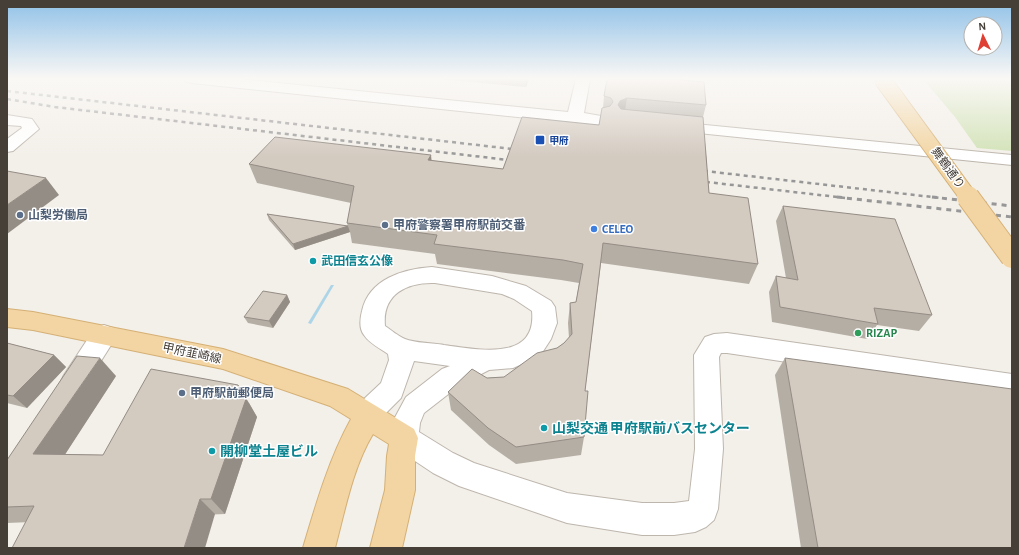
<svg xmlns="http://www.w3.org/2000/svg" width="1019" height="555" font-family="'Alegreya Sans','Noto Sans JP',sans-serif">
	<rect width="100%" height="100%" fill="#f3efe9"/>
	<!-- green -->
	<path fill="#d2e2b7" d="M923 79H1012V151L977 148 955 117Z"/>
	<!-- water -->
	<path fill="#add5e8" d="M331 285H334L311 324 308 323Z"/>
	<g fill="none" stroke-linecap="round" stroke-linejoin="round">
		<!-- minor casing -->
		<g stroke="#bdb6ad" stroke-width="2">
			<g id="minor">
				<path d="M185 79H239L568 112 576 79H590L584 113 607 117 609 120 607 123 601 125 575 123 192 83 187 82Z"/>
				<path d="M7 115 32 119 39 129 13 151 7 152V139L22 128 21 126 7 125Z"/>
				<path d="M675 122 1012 155V165L669 130 667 127 669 124Z"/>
				<path d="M432 267 492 276 526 286 551 301 555 307 557 323 551 339 540 356 513 368 489 370 460 385 424 413 420 423 419 432 453 453 474 463 567 493 642 503H674L689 501 695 449 694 355 705 337 714 334 727 333 1012 374V396L727 353H721L719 357 723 449 718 509 714 520 706 527 695 532 674 535H642L567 523 459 486 433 473 394 447 390 438 392 423 406 397 442 369 450 366 414 361 401 398 385 414 379 425 369 428 359 425 355 416 365 398 381 383 389 360 388 354C381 349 369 343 364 335 359 329 360 319 362 311 369 279 403 269 432 267ZM435 283 502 294 514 299 532 311C537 363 476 349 444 345 434 343 414 343 405 339 398 336 391 330 385 326 382 294 407 282 435 283Z"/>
				<path d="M104 325 113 328 116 335 113 342 82 391 73 394 64 391 60 383 64 375 95 328Z"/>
			</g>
		</g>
		<!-- major casing -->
		<g stroke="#d5b075" stroke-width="2">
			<path id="major" d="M7 309 33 312 223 349 348 389 414 429 418 438 415 456V490L402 548H370L385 490 387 456 389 444 373 434C353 467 345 510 335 548H303C316 504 329 459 351 419L330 406 223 369 33 330 7 327Z"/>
		</g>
		<!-- minor -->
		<use href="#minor" fill="#fff" fill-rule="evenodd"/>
		<!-- major -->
		<use href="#major" fill="#f2d5a3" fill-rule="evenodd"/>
		<!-- rail-far1 -->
		<g stroke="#979797" stroke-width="2.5" stroke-dasharray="4 4" stroke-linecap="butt">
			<path d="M7 91 521 150"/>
			<path d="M7 99 55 107 517 161"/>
			<path d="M696 170 941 198"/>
			<path d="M698 181 846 198"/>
		</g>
		<!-- rail -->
		<g stroke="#979797" stroke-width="3" stroke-dasharray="5 5" stroke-linecap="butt">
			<path d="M837 197 1012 217"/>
			<path d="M932 197 1012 206"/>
		</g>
		<!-- major-bridge-far1 casing -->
		<g stroke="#d5b075" stroke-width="18" stroke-linecap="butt">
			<path id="major-bridge-far1" d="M882 79 969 198"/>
		</g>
		<!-- major-bridge casing -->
		<g stroke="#d5b075" stroke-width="24" stroke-linecap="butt">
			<path id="major-bridge" d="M968 197 1012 257"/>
		</g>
		<!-- major-bridge-far1 -->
		<use href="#major-bridge-far1" stroke="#f2d5a3" stroke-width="16"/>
		<!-- major-bridge -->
		<use href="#major-bridge" stroke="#f2d5a3" stroke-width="22"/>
	</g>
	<!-- wall -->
	<g fill="#b5aea5">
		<path d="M437 79H529L526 87Z"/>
		<path d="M604 96 706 105 703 117 709 193 758 264 749 284 601 263 585 391 584 437 581 455 516 464 489 445 451 410 448 392 487 378 504 377 557 348 564 343 569 338 568 323 570 303 576 302 579 283 561 280 437 264 435 254 352 243 350 232 295 250 269 220 267 214 348 226 347 223 351 203 257 183 249 164 431 155V161L503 169 599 125 603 108Z"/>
		<path d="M783 206 932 315 919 331 877 325 867 339 772 322 769 292 776 276 786 278 776 221Z"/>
		<path d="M287 295 290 302 273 328 248 323 244 317Z"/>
		<path d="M7 343 54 355 66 367 27 408 7 403Z"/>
		<path d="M785 358 1012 548H801L775 375Z"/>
		<path d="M116 376 65 454 103 455 249 403 257 417 225 514 7 523V460Z"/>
	</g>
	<!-- shaded-wall -->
	<g fill="#948d86">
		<path d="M526 79H529L526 87Z"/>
		<path d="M627 98 624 117 618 105 620 101Z"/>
		<path d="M431 155 433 174 428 160Z"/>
		<path d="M46 178 59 195 7 234V205Z"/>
		<path d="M348 226 350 232 295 250 293 244Z"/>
		<path d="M287 295 290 302 273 328 269 321Z"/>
		<path d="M54 355 66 367 27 408 13 396Z"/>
		<path d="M100 358 116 376 55 470 33 454Z"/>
		<path d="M238 385 249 403 257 417 225 514 211 499Z"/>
		<path d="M200 499 215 514 205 548H184Z"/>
	</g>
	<!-- building -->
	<g fill="#d3cac0" stroke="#948d86">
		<path d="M607 79H671L704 82 706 105 627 98 620 101 618 105 621 109 703 117 709 193 748 198 758 264 603 243 585 391H588L584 437 516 447 488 428 448 392 472 369 487 378 504 377 537 353 557 348 564 343 572 334 570 303 576 302 583 264 563 260 434 244 437 235 347 223 354 186 249 164 275 137 431 155 428 160 503 169 522 117 599 125 602 108 610 106 613 102 611 98 604 96Z"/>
		<path d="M7 171 46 178 7 205Z"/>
		<path d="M783 206 895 219 932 315 874 308 878 324 780 307 776 276 798 280Z"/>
		<path d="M267 214 348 226 293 244Z"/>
		<path d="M263 291 287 295 269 321 244 317Z"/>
		<path d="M7 343 54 355 13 396 7 395Z"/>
		<path d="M77 356 100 358 33 454 103 455 151 369 238 385 246 399 211 499H200L184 548H12L34 506 7 507V460Z"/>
		<path d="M785 358 1012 389V548H818Z"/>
	</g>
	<!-- sky -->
	<linearGradient id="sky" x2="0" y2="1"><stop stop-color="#90c1e8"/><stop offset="0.5" stop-color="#faf8f5"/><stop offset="1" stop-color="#faf8f5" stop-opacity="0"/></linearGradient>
	<rect width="1019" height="157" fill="url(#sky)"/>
	<!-- markers -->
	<rect fill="#1a4fb4" stroke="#fff" stroke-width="1.5" x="535" y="135" width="10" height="10" rx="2"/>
	<g fill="#5c6f8a" stroke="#fff" stroke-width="1.5">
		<circle cx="20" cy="215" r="4"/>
		<circle cx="385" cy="225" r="4"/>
		<circle cx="182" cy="393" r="4"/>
	</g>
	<circle fill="#3f7fe0" stroke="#fff" stroke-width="1.5" cx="594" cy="229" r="4"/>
	<g fill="#0f9aa8" stroke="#fff" stroke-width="1.5">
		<circle cx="313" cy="261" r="4"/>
		<circle cx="544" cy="428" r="4"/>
		<circle cx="212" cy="451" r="4"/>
	</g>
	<circle fill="#2e9e5b" stroke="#fff" stroke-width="1.5" cx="858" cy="333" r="4"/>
	<g text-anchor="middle" stroke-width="3" stroke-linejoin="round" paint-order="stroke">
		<!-- far-transit labels -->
		<g font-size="10" font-weight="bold" fill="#164399" stroke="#fff" text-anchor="start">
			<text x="549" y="144">甲府</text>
		</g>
		<!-- street labels -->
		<g font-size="12" fill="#453f38" stroke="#fff">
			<text transform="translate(948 168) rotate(54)" y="4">舞鶴通り</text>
			<text transform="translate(192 353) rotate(12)" y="4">甲府韮崎線</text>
		</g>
		<!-- service labels -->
		<g font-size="12" font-weight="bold" fill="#4e5e75" stroke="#fff" text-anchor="start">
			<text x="28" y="219">山梨労働局</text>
			<text x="393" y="229">甲府警察署甲府駅前交番</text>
			<text x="190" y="397">甲府駅前郵便局</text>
		</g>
		<!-- shop labels -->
		<g font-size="12" font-weight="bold" fill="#366cbe" stroke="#fff" text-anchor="start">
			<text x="602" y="233">CELEO</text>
		</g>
		<!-- culture labels -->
		<g font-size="12" font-weight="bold" fill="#0d838f" stroke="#fff" text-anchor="start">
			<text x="321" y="265">武田信玄公像</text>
		</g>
		<!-- leisure labels -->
		<g font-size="12" font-weight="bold" fill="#27864d" stroke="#fff" text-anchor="start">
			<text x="866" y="337">RIZAP</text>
		</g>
		<!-- near-culture labels -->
		<g font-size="14" font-weight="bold" fill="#0d838f" stroke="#fff" text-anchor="start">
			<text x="552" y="433">山梨交通 甲府駅前バスセンター</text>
			<text x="220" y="456">開柳堂土屋ビル</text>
		</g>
	</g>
	<!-- border -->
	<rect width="1019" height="555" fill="none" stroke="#453f38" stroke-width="16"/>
	<!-- north arrow -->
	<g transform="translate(983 36) rotate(355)"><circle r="19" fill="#ffffff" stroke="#b5b2af"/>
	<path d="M0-3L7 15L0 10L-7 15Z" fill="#df3e33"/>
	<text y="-6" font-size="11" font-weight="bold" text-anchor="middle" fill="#453f38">N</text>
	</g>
</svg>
